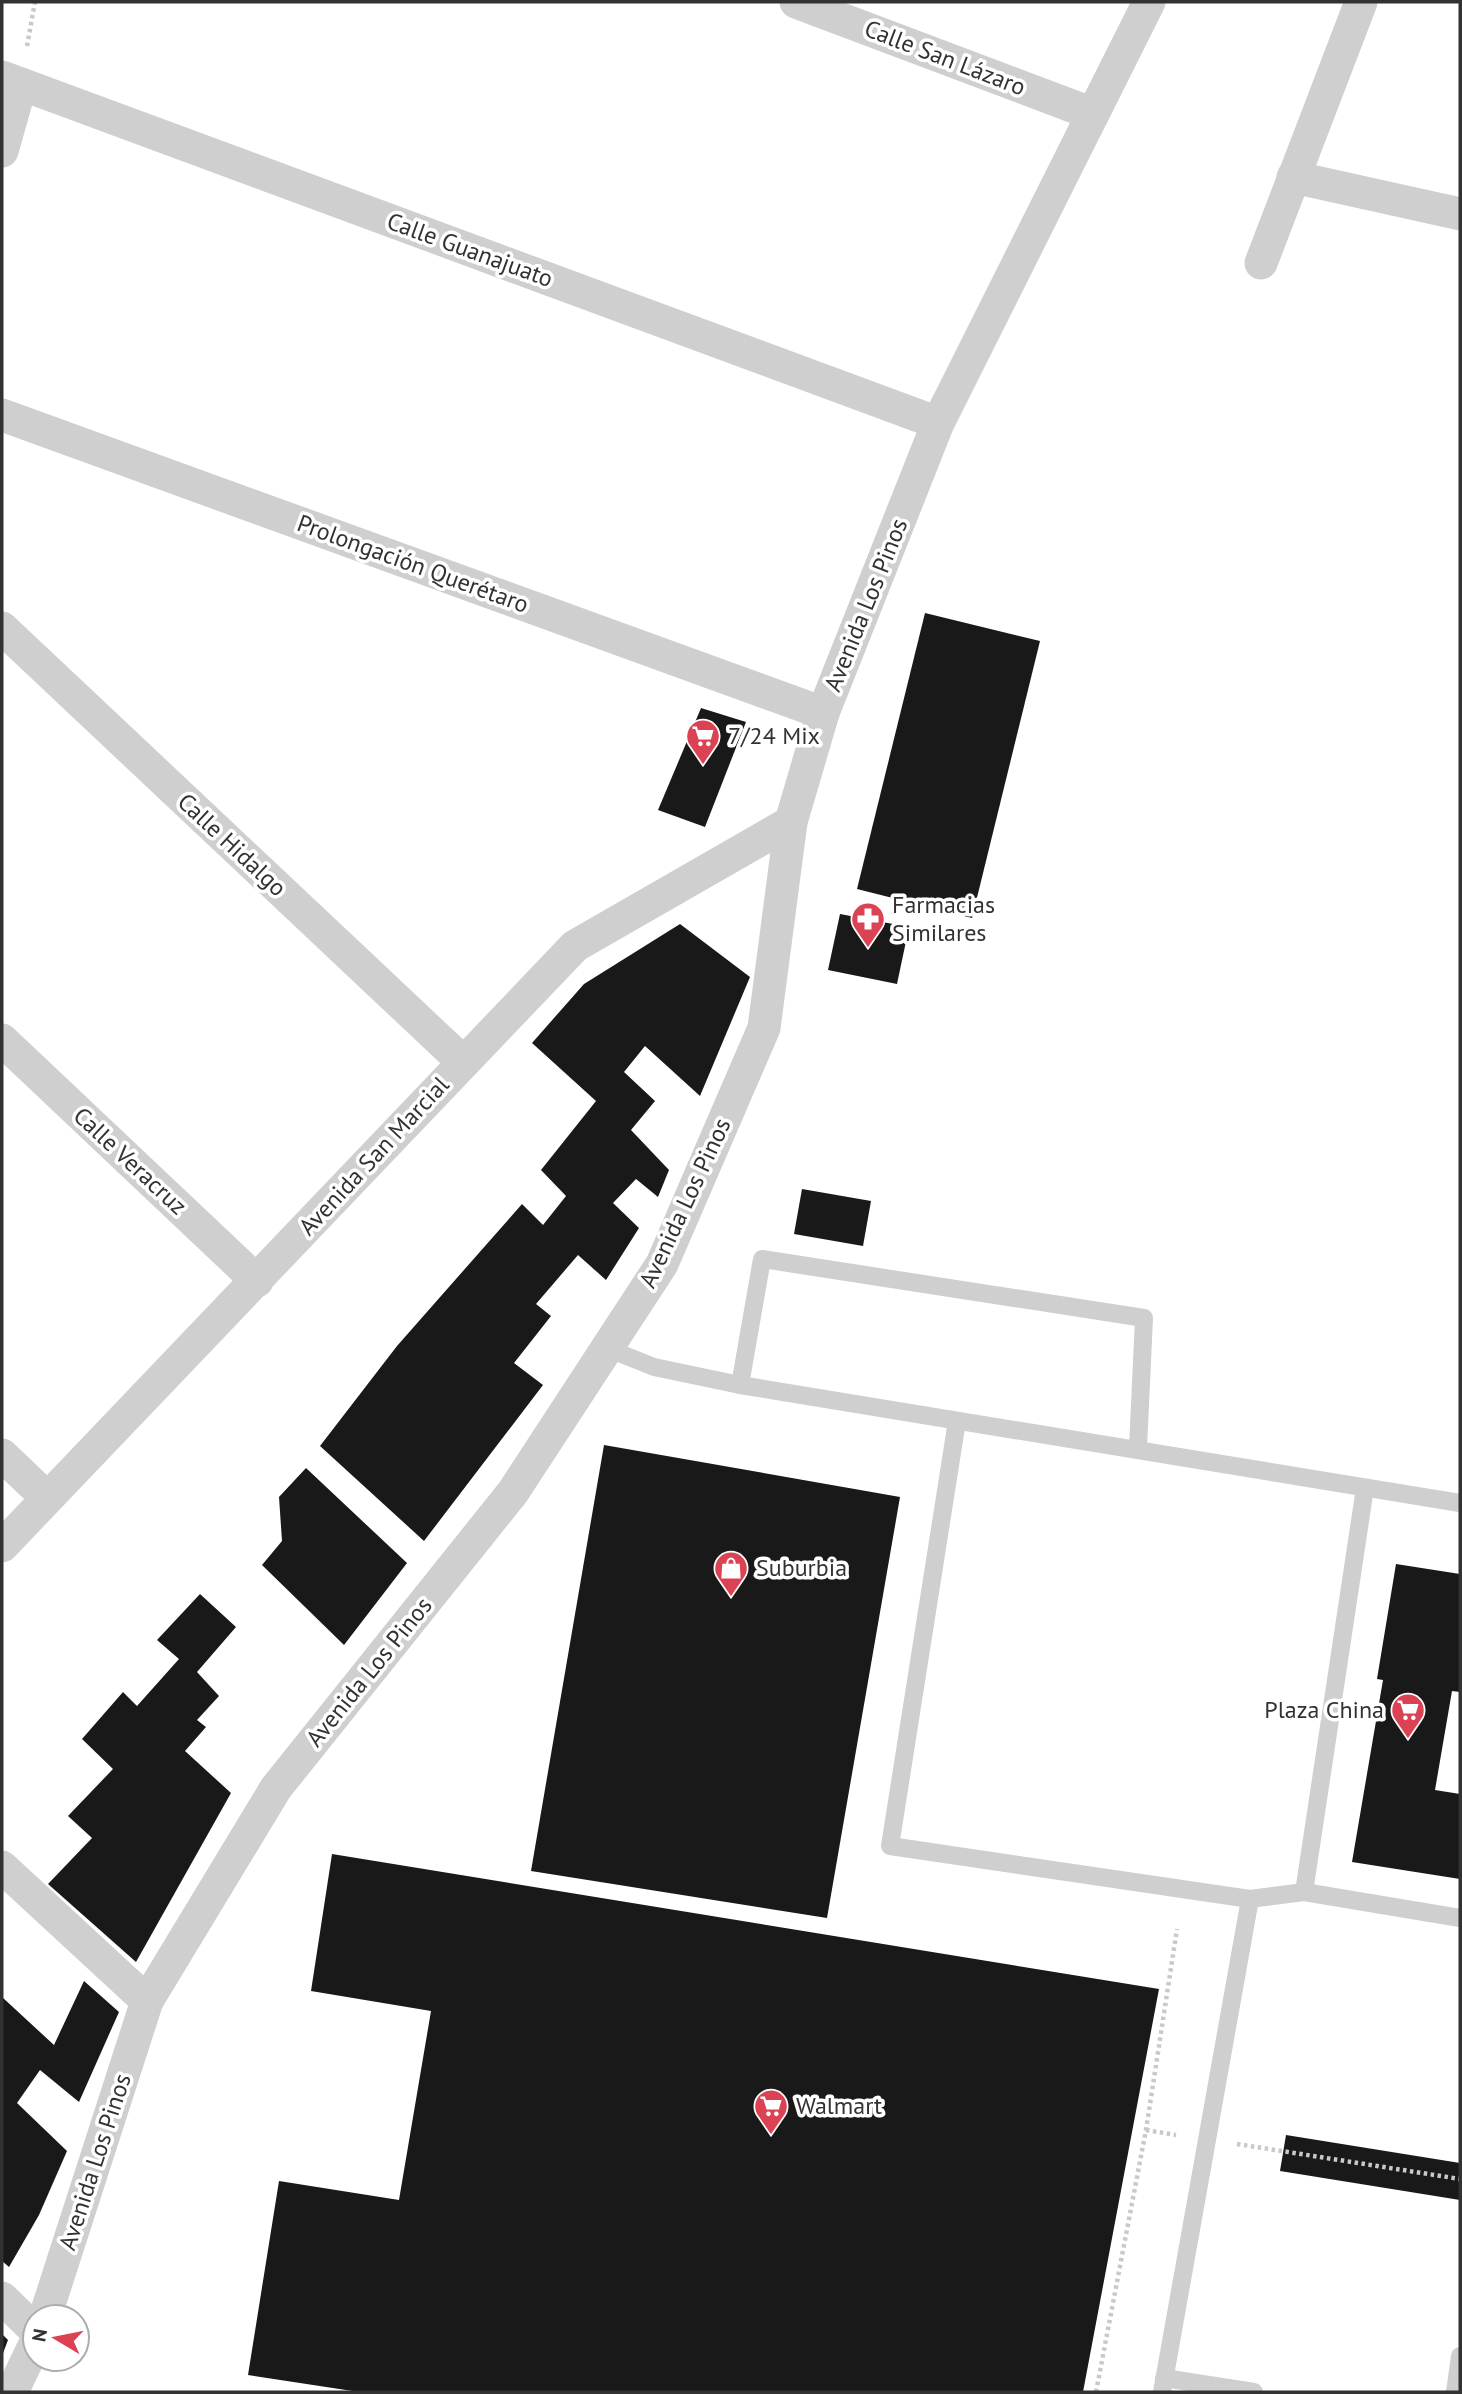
<svg xmlns="http://www.w3.org/2000/svg" width="1462" height="2394" font-family="'PT Sans',sans-serif">
	<rect width="100%" height="100%" fill="#fff"/>
	<!-- building -->
	<g fill="#191919">
		<path d="M925 613 1040 641 972 918 857 889Z"/>
		<path d="M701 708 746 722 705 827 658 810Z"/>
		<path d="M840 914 909 927 897 984 828 970Z"/>
		<path d="M680 924 750 977 700 1096 645 1046 624 1072 655 1101 631 1130 669 1170 658 1197 636 1179 613 1203 639 1228 606 1280 578 1255 536 1304 551 1316 514 1363 543 1385 424 1541 320 1446 397 1346 522 1204 543 1225 566 1196 541 1170 596 1101 532 1043 584 984Z"/>
		<path d="M802 1189 871 1201 863 1246 794 1234Z"/>
		<path d="M604 1445 900 1497 827 1918 531 1871Z"/>
		<path d="M306 1468 407 1563 344 1645 262 1565 282 1541 279 1497Z"/>
		<path d="M1396 1564 1460 1574V1692L1452 1691 1435 1790 1460 1794V1879L1352 1862 1383 1680 1377 1679Z"/>
		<path d="M200 1594 236 1627 197 1672 219 1696 197 1720 206 1727 185 1751 231 1793 136 1962 48 1884 92 1838 68 1816 113 1769 82 1739 123 1692 137 1706 179 1659 157 1640Z"/>
		<path d="M332 1854 1159 1989 1083 2392H359L248 2375 279 2181 399 2200 431 2011 311 1991Z"/>
		<path d="M84 1981 119 2012 79 2102 40 2070 17 2103 67 2151 39 2215 9 2267 2 2261V1997L54 2045Z"/>
		<path d="M1286 2135 1460 2163V2200L1280 2171Z"/>
		<path d="M2 2334 8 2340 2 2356Z"/>
	</g>
	<g fill="none" stroke-linecap="round" stroke-linejoin="round">
		<!-- path -->
		<g stroke="#c9c9c9" stroke-width="4.5" stroke-dasharray="3.5 3.5" stroke-linecap="butt">
			<path d="M27 46 35 2"/>
			<path d="M1146 2130 1176 2135"/>
			<path d="M1237 2144 1460 2179"/>
			<path d="M1096 2392 1146 2130 1177 1929"/>
		</g>
		<!-- lane -->
		<g stroke="#cfcfcf" stroke-width="18">
			<path d="M609 1349 654 1367 740 1385 1460 1503"/>
			<path d="M740 1385 762 1259 1144 1318 1138 1448"/>
			<path d="M957 1421 890 1846 1250 1899 1304 1892 1460 1918"/>
			<path d="M1304 1892 1365 1488"/>
			<path d="M1164 2378 1254 2392"/>
			<path d="M1162 2392 1250 1899"/>
			<path d="M1455 2392 1460 2356"/>
		</g>
		<!-- street -->
		<g stroke="#cfcfcf" stroke-width="33">
			<path d="M796 2 1093 114"/>
			<path d="M2 77 938 423"/>
			<path d="M2 151 21 84"/>
			<path d="M1293 177 1460 214"/>
			<path d="M1261 263 1361 2"/>
			<path d="M2 415 823 713"/>
			<path d="M2 628 462 1061"/>
			<path d="M2 1040 257 1281"/>
			<path d="M2 1455 46 1497"/>
			<path d="M2 1546 575 946 791 822"/>
			<path d="M2 1867 147 2001"/>
			<path d="M2 2298 35 2330"/>
			<path d="M45 2317 147 2001 276 1788 513 1492 662 1264 764 1028 791 822 823 713 938 423 1149 2"/>
			<path d="M12 2392 35 2344"/>
		</g>
	</g>
	<!-- icons -->
	<defs>
		<g id="supermarket-pin" transform="scale(1.75)"><path d="M0 17L-7.5 6A9.5 9.5 0 1 1 7.5 6Z" fill="#db4355" stroke="#fff"/><path d="M-6-5.5h2.5l.6 2H6L4.5 2H-2.5L-4.4-4H-6ZM-1.5 3.2a1.3 1.3 0 1 0 .1 0ZM3 3.2a1.3 1.3 0 1 0 .1 0Z" fill="#fff"/></g>
		<g id="pharmacy-pin" transform="scale(1.75)"><path d="M0 17L-7.5 6A9.5 9.5 0 1 1 7.5 6Z" fill="#db4355" stroke="#fff"/><path d="M-2-6h4v4h4v4h-4v4h-4v-4h-4v-4h4Z" fill="#fff"/></g>
		<g id="shop-pin" transform="scale(1.75)"><path d="M0 17L-7.5 6A9.5 9.5 0 1 1 7.5 6Z" fill="#db4355" stroke="#fff"/><path d="M-5-2.5h2.3a2.7 3.5 0 0 1 5.4 0H5L5.5 6h-11ZM-1.5-2.5h3a1.5 2.3 0 0 0-3 0Z" fill="#fff"/></g>
	</defs>
	<g fill-rule="evenodd">
		<use href="#supermarket-pin" x="703" y="736"/>
		<use href="#pharmacy-pin" x="868" y="919"/>
		<use href="#shop-pin" x="731" y="1568"/>
		<use href="#supermarket-pin" x="1408" y="1710"/>
		<use href="#supermarket-pin" x="771" y="2106"/>
	</g>
	<g text-anchor="middle" stroke-width="7" stroke-linejoin="round" paint-order="stroke">
		<!-- street labels -->
		<g font-size="24" fill="#323232" stroke="#fff">
			<text transform="translate(945 58) rotate(21)" y="8">Calle San Lázaro</text>
			<text transform="translate(470 250) rotate(20)" y="8">Calle Guanajuato</text>
			<text transform="translate(413 564) rotate(20)" y="8">Prolongación Querétaro</text>
			<text transform="translate(866 605) rotate(-68)" y="8">Avenida Los Pinos</text>
			<text transform="translate(232 845) rotate(43)" y="8">Calle Hidalgo</text>
			<text transform="translate(374 1156) rotate(-47)" y="8">Avenida San Marcial</text>
			<text transform="translate(130 1161) rotate(43)" y="8">Calle Veracruz</text>
			<text transform="translate(685 1203) rotate(-65)" y="8">Avenida Los Pinos</text>
			<text transform="translate(369 1672) rotate(-51)" y="8">Avenida Los Pinos</text>
			<text transform="translate(95 2162) rotate(-72)" y="8">Avenida Los Pinos</text>
		</g>
		<!-- poi labels -->
		<g font-size="24" fill="#323232" stroke="#fff" text-anchor="start">
			<text x="728" y="744">7/24 Mix</text>
			<text x="892" y="913">Farmacias<tspan x="892" dy="28">Similares</tspan></text>
			<text x="756" y="1576">Suburbia</text>
			<text x="1384" y="1718" text-anchor="end">Plaza China</text>
			<text x="796" y="2114">Walmart</text>
		</g>
	</g>
	<!-- border -->
	<rect width="1462" height="2394" fill="none" stroke="#323232" stroke-width="7"/>
	<!-- north arrow -->
	<g transform="translate(56 2338) rotate(280)"><circle r="33" fill="#ffffff" stroke="#adadad" stroke-width="2"/>
	<path d="M0-5L12 26L0 18L-12 26Z" fill="#db4355"/>
	<text y="-10" font-size="19" font-weight="bold" text-anchor="middle" fill="#323232">N</text>
	</g>
</svg>
